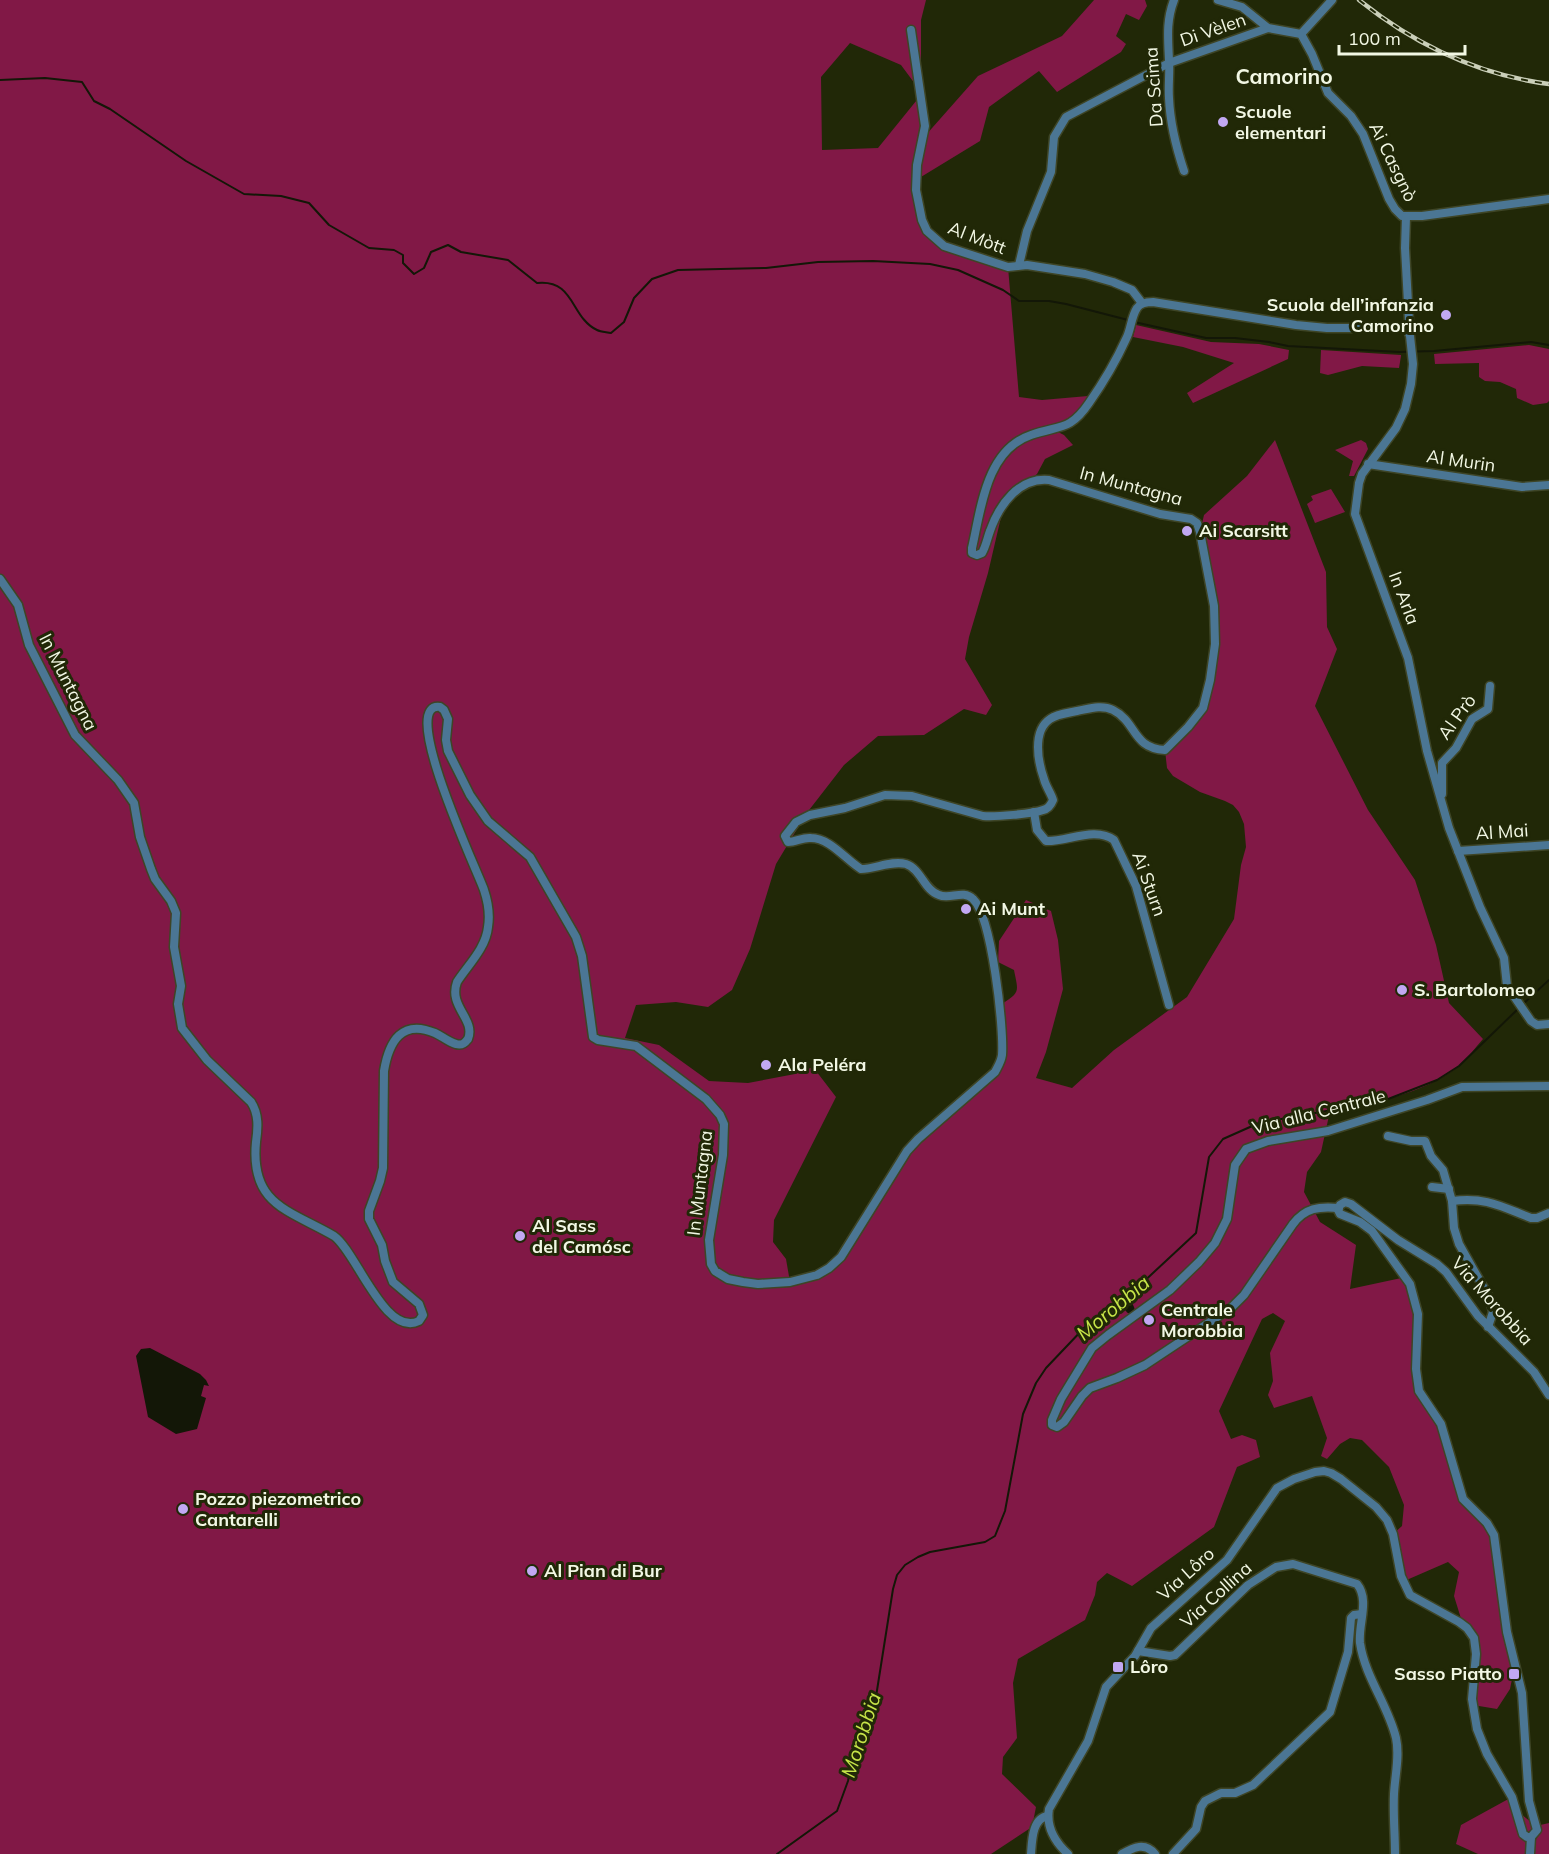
<svg xmlns="http://www.w3.org/2000/svg" width="1549" height="1854" font-family="Mulish,sans-serif">
	<rect width="100%" height="100%" fill="#212807"/>
	<!-- green -->
	<g fill="#811846">
		<path d="M0 0H926L921 20V92L901 65 850 43 821 77 822 150 878 148 925 90V136L978 76 1062 36 1094 0H1145L1147 6 1139 20 1126 14 1116 36 1126 44 1121 52 1057 92 1039 71 989 107 980 141 916 180 918 205 937 241 1008 267 1019 397 1042 400 1088 396 1076 414 1054 430 1064 435 1073 445 1045 459 1037 474 1005 500 988 573 969 637 965 659 992 705 986 715 964 709 924 735 878 736 844 765 806 814 776 864 750 949 732 990 708 1007 676 1002 636 1005 625 1038 659 1045 709 1081 748 1083 795 1074 813 1067 836 1097 774 1220 773 1242 786 1259 790 1282 829 1268 907 1151 1001 1062 1002 1004C1021 992 1018 991 1014 970L998 962 999 941 1026 900 1051 911 1058 940 1063 989 1046 1052 1036 1078 1072 1088 1114 1050 1187 997 1234 919 1241 865 1246 847 1244 824 1239 812 1233 805 1225 801 1200 792 1173 776 1167 768 1165 750 1203 708 1215 644 1200 532 1204 515 1247 476 1275 440 1326 572 1327 627 1337 649 1315 706 1368 810 1415 880 1436 945 1449 1003 1483 1039C1475 1048 1467 1059 1458 1067 1422 1094 1374 1103 1330 1111L1321 1152 1307 1172 1304 1192 1320 1222 1356 1245 1350 1289 1406 1277 1413 1292 1418 1386 1438 1417 1461 1493 1490 1527 1515 1664 1510 1689 1497 1709 1473 1705 1476 1648 1463 1625 1454 1596 1459 1572 1448 1562 1402 1582 1393 1534 1402 1526 1404 1505 1389 1467 1362 1440 1350 1438 1340 1444 1327 1459 1321 1456 1327 1438 1312 1396 1274 1408 1268 1395 1273 1381 1270 1353 1285 1321 1273 1313 1262 1319 1219 1411 1231 1439 1242 1435 1256 1440 1260 1457 1237 1467 1214 1527 1132 1586 1107 1573 1097 1582 1095 1595 1085 1620 1018 1659 1013 1683 1017 1738 1003 1757 1002 1774 1036 1807 1032 1827 991 1854H0Z"/>
		<path d="M1136 325 1211 342 1259 344 1289 350 1288 359 1193 403 1187 393 1234 363 1183 347 1133 337Z"/>
		<path d="M1529 345 1549 349V401L1547 403 1533 405 1517 398 1516 389 1500 382 1485 381 1479 377V363L1435 364 1434 354Z"/>
		<path d="M1321 350 1401 355V356L1399 368 1362 366 1328 375 1320 373Z"/>
		<path d="M1361 440 1366 443 1368 449 1354 476H1349L1353 461 1335 450Z"/>
		<path d="M1331 489 1345 512 1315 523 1307 504 1313 500 1311 496Z"/>
		<path d="M1512 1797 1517 1811 1536 1826 1549 1823V1854H1478L1456 1844 1461 1825Z"/>
	</g>
	<!-- water -->
	<path fill="#131707" d="M150 1348 200 1374 206 1380 209 1386 204 1385 201 1396 206 1398 197 1429 176 1434 148 1417 136 1356 141 1349Z"/>
	<g fill="none" stroke-linecap="round" stroke-linejoin="round">
		<!-- stream -->
		<g stroke="#131707" stroke-width="2">
			<path d="M0 80 45 78 82 82 94 101 110 109 186 161 244 194 281 196 309 203 329 225 369 248 394 250 403 255V263L414 274 424 268 431 252 448 245 461 252 508 260 537 283C575 279 570 317 597 330 601 332 607 332 611 333L624 322 634 298 652 279 678 270 766 268 818 262 873 261 930 264 958 270 1003 290 1019 301H1049L1066 304 1128 320"/>
			<path d="M1134 322 1206 338H1235L1269 342 1288 346 1399 352 1434 351 1531 342 1549 345"/>
			<path d="M1523 1004 1549 980"/>
			<path d="M777 1854 837 1811 848 1781 854 1750 875 1703 893 1589 897 1575 905 1565 918 1557 930 1552 985 1542 995 1536 1005 1511 1023 1414 1036 1383 1046 1368 1085 1327 1125 1299 1196 1233 1209 1157 1223 1139 1259 1123 1383 1101 1437 1080 1459 1066 1519 1008"/>
		</g>
		<!-- canal -->
		<path stroke="#131707" stroke-width="9" d="M1125 1299 1130 1309"/>
		<!-- minor casing -->
		<g stroke="#3e4526" stroke-width="11">
			<g id="minor">
				<path d="M1174 0C1166 21 1168 38 1169 60 1170 73 1168 85 1169 98 1170 122 1176 147 1184 171"/>
				<path d="M1218 0 1242 7 1268 28 1301 34 1312 54 1328 93 1351 116 1363 134 1389 199 1395 209 1402 216H1422L1549 199"/>
				<path d="M911 30 925 126 917 165 916 190 922 220 927 231 944 246 1008 267 1027 265 1085 274 1113 282 1132 290 1142 303"/>
				<path d="M1301 34 1332 0"/>
				<path d="M1406 217 1405 248 1409 321 1407 328 1410 336 1413 364 1411 384 1405 409 1396 428 1362 474 1359 483 1355 514 1408 658 1427 751 1449 828 1480 907 1504 958 1507 986 1531 1021 1537 1025 1549 1024"/>
				<path d="M1019 265 1027 231 1051 172 1054 137 1066 117 1169 63 1268 28"/>
				<path d="M1368 464 1522 487 1549 485"/>
				<path d="M0 579 18 605 29 645 75 735 118 780 134 803 140 837 151 869 155 879 171 901 176 913 174 947 181 986 178 1004 182 1028 207 1060 251 1102C259 1114 258 1128 256 1142 250 1205 289 1210 334 1236 356 1251 385 1338 419 1321L423 1315 419 1304 393 1282 385 1261 382 1245 369 1219V1211L380 1181 383 1168 384 1071C389 1041 402 1019 435 1033 442 1036 448 1042 456 1044 462 1046 465 1043 468 1039 476 1019 448 1007 457 982 468 965 486 948 488 927 490 915 488 902 484 890 478 872 397 701 440 707L444 710 448 719 446 740 448 751 470 795 488 821 530 857 576 937 582 956 593 1037 598 1040 636 1046 706 1099 720 1115 724 1124 723 1155 709 1240 711 1264 715 1271 728 1279 743 1282 758 1284 790 1282 817 1275 829 1268 841 1257 907 1151 918 1139 995 1072C998 1066 1001 1062 1002 1055 1004 1028 992 917 973 899 963 889 950 900 939 895 924 890 921 869 906 864 892 860 875 869 861 869 846 860 830 838 811 838 803 837 796 842 788 842L785 836 796 822 810 815 845 808 885 795 912 796 983 816C995 817 1032 814 1043 810 1048 809 1051 805 1053 800 1051 793 1046 787 1044 779 1038 762 1032 731 1050 719 1057 714 1068 713 1077 711 1088 709 1101 704 1113 710 1137 722 1132 748 1165 750L1188 727 1203 708 1210 680 1215 644 1214 606 1200 532 1197 523 1191 519 1160 514 1049 480C1019 477 999 505 990 531 987 539 986 546 982 553L977 555 972 553V548C981 509 986 450 1031 435 1060 425 1070 431 1089 403 1103 383 1116 361 1126 339 1131 330 1131 317 1137 308 1140 303 1146 302 1153 302L1296 325 1327 328H1407"/>
				<path d="M1442 794V763L1456 748 1472 719 1488 709 1490 686"/>
				<path d="M1034 812 1037 830 1046 841C1067 842 1095 826 1114 840L1136 886 1169 1005"/>
				<path d="M1458 851 1549 845"/>
				<path d="M1388 1136 1411 1141H1425L1431 1156 1443 1170 1452 1201 1454 1228 1459 1244 1490 1299 1493 1312 1488 1327"/>
				<path d="M1432 1187 1449 1189"/>
				<path d="M1452 1201C1487 1197 1500 1206 1531 1218H1537L1549 1213"/>
				<path d="M1339 1208C1319 1206 1305 1208 1293 1224L1244 1295 1231 1308 1145 1365 1117 1378 1090 1388 1082 1396 1064 1422 1057 1427 1052 1425V1420L1061 1399 1092 1348 1108 1335 1170 1290 1199 1262 1215 1243 1227 1219 1235 1165 1246 1149 1268 1141 1328 1131 1427 1100 1462 1087 1549 1086"/>
				<path d="M1138 1651 1170 1656 1175 1655 1248 1585 1276 1567 1293 1564 1357 1584C1370 1600 1358 1624 1360 1643 1365 1677 1388 1705 1396 1738 1400 1756 1395 1775 1394 1794 1393 1814 1395 1834 1395 1854"/>
				<path d="M1531 1837 1537 1830 1529 1801 1522 1693 1507 1632 1494 1535 1487 1523 1463 1499 1441 1424 1419 1391 1416 1369 1418 1314 1410 1284 1372 1231 1360 1222 1340 1214 1338 1210 1340 1205 1345 1202 1351 1204 1398 1240 1437 1264 1446 1272 1478 1316 1534 1372 1549 1395"/>
				<path d="M1031 1854C1032 1841 1032 1818 1048 1816"/>
				<path d="M1068 1854C1055 1842 1046 1827 1049 1809L1088 1741 1106 1687 1135 1656 1151 1628 1227 1560 1277 1488 1294 1479 1315 1472 1324 1471 1331 1473 1341 1479 1376 1507 1387 1520 1393 1534 1401 1576 1410 1595 1459 1622 1467 1628 1474 1638 1476 1654 1472 1699 1477 1729 1487 1754 1512 1797 1523 1834 1527 1837H1531"/>
				<path d="M1122 1854C1134 1847 1145 1842 1155 1854"/>
				<path d="M1173 1854 1196 1829 1201 1807 1205 1801 1221 1793H1235L1253 1785 1330 1712 1348 1652 1351 1618 1354 1615 1362 1614"/>
				<path d="M1530 1854 1531 1837"/>
			</g>
		</g>
		<!-- minor -->
		<use href="#minor" stroke="#4b7694" stroke-width="8"/>
		<!-- rail casing -->
		<g stroke="#cacfb9" stroke-width="4.5">
			<path id="rail" d="M1359 0C1414 44 1479 75 1549 84"/>
		</g>
		<!-- rail -->
		<use href="#rail" stroke="#212807" stroke-width="2" stroke-dasharray="7" stroke-linecap="butt"/>
	</g>
	<!-- markers -->
	<g fill="#c2a8f3" stroke="#212807" stroke-width="2">
		<circle cx="1223" cy="122" r="6"/>
		<circle cx="1446" cy="315" r="6"/>
		<circle cx="1187" cy="531" r="6"/>
		<circle cx="966" cy="909" r="6"/>
		<circle cx="1402" cy="990" r="6"/>
		<circle cx="766" cy="1065" r="6"/>
		<circle cx="520" cy="1236" r="6"/>
		<circle cx="1149" cy="1320" r="6"/>
		<circle cx="183" cy="1509" r="6"/>
		<circle cx="532" cy="1571" r="6"/>
		<rect x="1112" y="1661" width="12" height="12" rx="3"/>
		<rect x="1508" y="1668" width="12" height="12" rx="3"/>
	</g>
	<g text-anchor="middle" stroke-width="6" stroke-linejoin="round" paint-order="stroke">
		<!-- street labels -->
		<g font-size="18" fill="#f2f7e4" stroke="#212807">
			<text transform="translate(1213 30) rotate(-19)" y="6">Di Vèlen</text>
			<text transform="translate(1154 87) rotate(-94)" y="6">Da Scima</text>
			<text transform="translate(1393 162) rotate(64)" y="6">Ai Casgnò</text>
			<text transform="translate(977 238) rotate(21)" y="6">Al Mòtt</text>
			<text transform="translate(1461 461) rotate(8)" y="6">Al Murin</text>
			<text transform="translate(1131 486) rotate(15)" y="6">In Muntagna</text>
			<text transform="translate(1404 598) rotate(69)" y="6">In Arla</text>
			<text transform="translate(68 682) rotate(63)" y="6">In Muntagna</text>
			<text transform="translate(1457 717) rotate(-54)" y="6">Al Prò</text>
			<text transform="translate(1502 832) rotate(-4)" y="6">Al Mai</text>
			<text transform="translate(1149 884) rotate(70)" y="6">Ai Sturn</text>
			<text transform="translate(1319 1112) rotate(-14)" y="6">Via alla Centrale</text>
			<text transform="translate(700 1183) rotate(-83)" y="6">In Muntagna</text>
			<text transform="translate(1492 1301) rotate(48)" y="6">Via Morobbia</text>
			<text transform="translate(1186 1574) rotate(-42)" y="6">Via Lôro</text>
			<text transform="translate(1216 1595) rotate(-42)" y="6">Via Collina</text>
		</g>
		<!-- poi labels -->
		<g font-size="18" font-weight="bold" fill="#f2f7e4" stroke="#212807" text-anchor="start">
			<text x="1235" y="118">Scuole<tspan x="1235" dy="21">elementari</tspan></text>
			<text x="1434" y="311" text-anchor="end">Scuola dell’infanzia<tspan x="1434" dy="21">Camorino</tspan></text>
			<text x="1199" y="537">Ai Scarsitt</text>
			<text x="978" y="915">Ai Munt</text>
			<text x="1414" y="996">S. Bartolomeo</text>
			<text x="778" y="1071">Ala Peléra</text>
			<text x="532" y="1232">Al Sass<tspan x="532" dy="21">del Camósc</tspan></text>
			<text x="1161" y="1316">Centrale<tspan x="1161" dy="21">Morobbia</tspan></text>
			<text x="195" y="1505">Pozzo piezometrico<tspan x="195" dy="21">Cantarelli</tspan></text>
			<text x="544" y="1577">Al Pian di Bur</text>
			<text x="1130" y="1673">Lôro</text>
			<text x="1502" y="1680" text-anchor="end">Sasso Piatto</text>
		</g>
		<!-- water labels -->
		<g font-size="20" font-style="italic" fill="#c7e549" stroke="#212807">
			<text transform="translate(1113 1308) rotate(-40)" y="7">Morobbia</text>
			<text transform="translate(861 1735) rotate(-72)" y="7">Morobbia</text>
		</g>
		<!-- quarter labels -->
		<g font-size="21" font-weight="bold" fill="#f2f7e4" stroke="#212807">
			<text x="1284" y="84">Camorino</text>
		</g>
	</g>
	<!-- scale -->
	<path d="M1339 45v9h126v-9" fill="none" stroke="#f2f7e4" stroke-width="3"/>
	<text x="1348" y="45" font-size="18" fill="#f2f7e4" stroke="#212807" stroke-width="4.5" paint-order="stroke">100 m</text>
</svg>
